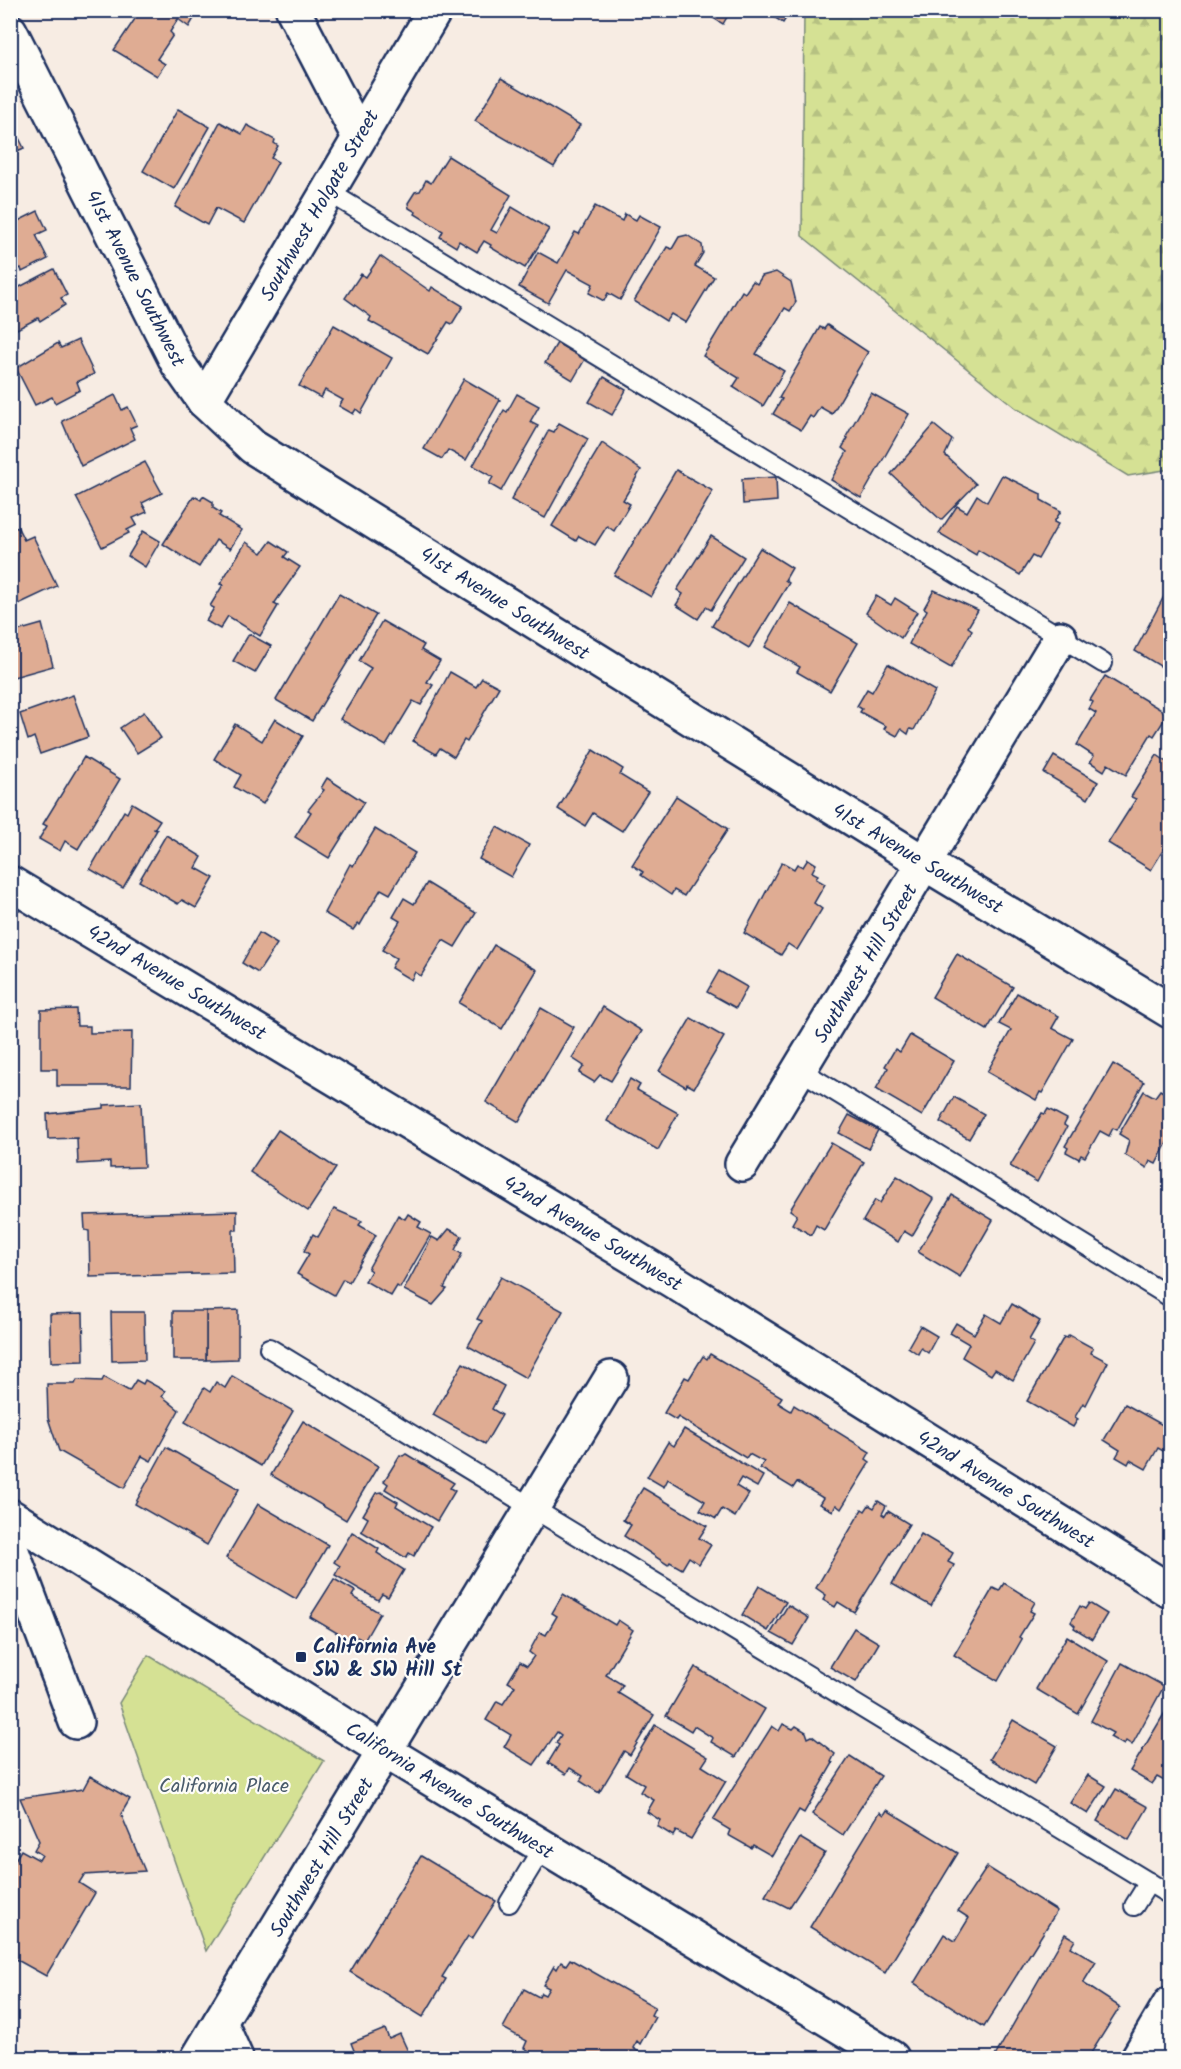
<svg xmlns="http://www.w3.org/2000/svg" width="1181" height="2069" font-family="Kalam,sans-serif">
	<defs>
		<pattern id="forest-firs" width="22" height="20" patternUnits="userSpaceOnUse" patternTransform="scale(1.5)"><rect width="22" height="20" fill="#d5e194"/><path d="M5 1l3.5 6h-7zM16 11l3.5 6h-7z" fill="#b6c182"/></pattern>
	</defs>
	<rect width="100%" height="100%" fill="#f7ece3"/>
	<filter id="ink" filterUnits="userSpaceOnUse"><feTurbulence type="fractalNoise" baseFrequency=".0167" numOctaves="2"/><feDisplacementMap in="SourceGraphic" scale="12" xChannelSelector="R" yChannelSelector="G"/><feConvolveMatrix kernelMatrix="1 2 1 2 8 2 1 2 1" color-interpolation-filters="sRGB"/></filter>
	<g filter="url(#ink)">
		<!-- green -->
		<path fill="#d5e194" stroke="#788879" stroke-width="1.5" d="M148 1655 324 1761 206 1951 119 1703Z"/>
		<!-- forest -->
		<path fill="url(#forest-firs)" stroke="#788879" stroke-width="1.5" d="M804 11H1170V469L1128 476 1016 408 802 236Z"/>
		<!-- building -->
		<g fill="#dfac93" stroke="#1b2f5e" stroke-width="1.5">
			<path d="M141 10H199L189 27 178 19 170 32 173 35 157 59 165 64 157 76 114 50Z"/>
			<path d="M700 10H731L723 24Z"/>
			<path d="M763 10H791L783 23Z"/>
			<path d="M501 78 580 125 554 167 475 121Z"/>
			<path d="M178 109 210 127 174 189 143 171Z"/>
			<path d="M220 122 242 134 247 125 275 140 274 143 278 146 271 158 278 162 244 223 216 208 207 225 175 207Z"/>
			<path d="M16 132 24 148 10 154V135Z"/>
			<path d="M448 156 511 195 491 230 497 233 512 207 549 229 525 268 490 247 491 245 484 241 477 252 459 241 456 247 440 237 443 231 415 214 416 212 409 208 408 203 415 192 420 191 426 180 431 183Z"/>
			<path d="M595 206 622 221 625 214 636 220 639 215 661 227 620 300 608 293 604 301 589 293 593 284 567 270 548 303 519 287 538 252 558 263 575 232 579 234Z"/>
			<path d="M38 211 47 230 36 235 48 259 22 272 21 268 10 272V225Z"/>
			<path d="M687 235 702 245 703 253 695 266 714 277 686 323 671 314 666 321 634 301 667 247 672 249 679 237Z"/>
			<path d="M380 256 430 291 432 287 463 306 452 324 448 322 428 354 369 321 371 317 345 298 361 274 366 277Z"/>
			<path d="M54 269 67 295 61 298 65 305 40 321 38 318 13 331 10 292Z"/>
			<path d="M776 272 791 282 796 302 790 311 785 308 756 354 784 371 763 406 733 387 739 378 703 356 742 291 745 293 753 281 757 284 762 276Z"/>
			<path d="M334 325 392 358 361 413 356 409 353 414 339 406 343 400 325 390 321 398 299 386Z"/>
			<path d="M827 325 868 352 832 414 820 407 813 418 810 416 801 430 773 414 782 399 779 398 820 327 824 329Z"/>
			<path d="M78 340 94 374 77 382 80 390 55 403 52 397 35 405 16 368 58 343 61 348Z"/>
			<path d="M557 343 585 359 573 380 545 363Z"/>
			<path d="M604 377 626 390 612 415 589 402Z"/>
			<path d="M464 379 500 400 466 460 448 450 442 459 424 449Z"/>
			<path d="M871 393 909 414 861 498 831 480 847 452 842 448 848 438 846 437Z"/>
			<path d="M517 394 539 406 530 422 538 426 501 491 489 484 493 477 473 466 504 410 507 412Z"/>
			<path d="M115 395 122 410 128 407 137 425 130 428 135 439 81 466 62 421Z"/>
			<path d="M559 423 588 439 545 518 511 500 549 430 554 432Z"/>
			<path d="M934 425 952 440 945 455 976 484 941 520 891 474Z"/>
			<path d="M602 443 641 470 623 500 630 504 614 531 607 526 595 545 579 536 576 541 552 526Z"/>
			<path d="M145 462 162 493 142 503 147 512 133 518 137 525 127 530 129 533 102 547 76 497Z"/>
			<path d="M676 470 713 491 651 597 614 575Z"/>
			<path d="M1002 475 1041 494V500L1061 511 1054 522 1058 524 1038 559 1032 556 1020 575 978 550 976 555 939 533 957 506 967 512 977 495 987 502Z"/>
			<path d="M776 477 777 501 743 504 742 479Z"/>
			<path d="M194 496 201 500 203 496 213 502V508L221 513 219 516 242 530 230 549 216 540 199 567 163 544Z"/>
			<path d="M10 527 18 528 24 540 33 536 57 586 10 608Z"/>
			<path d="M143 531 160 541 145 567 128 556Z"/>
			<path d="M711 536 744 557 711 610 706 607 698 619 676 605 683 594 677 590Z"/>
			<path d="M271 541 288 552 284 557 300 567 274 604 278 606 260 636 228 616 220 629 206 621 214 608 210 606 223 585 220 584 246 542 262 553Z"/>
			<path d="M760 548 792 568 785 580 789 583 749 648 712 626Z"/>
			<path d="M1170 585V672L1135 651Z"/>
			<path d="M934 590 978 610 968 627 972 630 951 668 909 644 927 610 924 608Z"/>
			<path d="M339 594 376 615 312 721 276 700Z"/>
			<path d="M876 596 891 605 895 598 917 612 901 638 866 613Z"/>
			<path d="M790 603 858 643 830 691 797 672 800 667 765 647Z"/>
			<path d="M382 621 424 645 421 650 440 661 427 682 433 685 421 705 413 701 386 746 340 719 371 668 359 661Z"/>
			<path d="M42 624 53 666 10 678V633Z"/>
			<path d="M249 634 271 646 255 673 233 661Z"/>
			<path d="M888 664 935 691 914 730 910 729 908 734 901 729 897 736 884 729 886 726 860 712 862 709 857 706 867 689 872 692Z"/>
			<path d="M450 672 476 687 482 678 499 687 467 742 464 740 454 757 440 748 436 754 413 741Z"/>
			<path d="M1105 676 1168 714 1154 736 1151 734 1126 775 1108 764 1104 771 1090 762 1094 756 1077 745 1096 713 1089 709 1093 702 1090 700Z"/>
			<path d="M73 695 88 737 40 754 34 737 28 740 20 714Z"/>
			<path d="M144 712 161 738 137 753 120 728Z"/>
			<path d="M275 719 303 736 263 804 234 787 241 775 214 759 235 724 262 741Z"/>
			<path d="M593 750 623 769 620 775 648 792 622 831 593 813 585 826 558 809Z"/>
			<path d="M1157 755 1170 764V839L1151 870 1108 843 1136 799 1131 797Z"/>
			<path d="M1054 756 1098 782 1088 799 1044 773Z"/>
			<path d="M84 757 120 779 78 849 65 841 60 851 39 839 47 826 43 824Z"/>
			<path d="M327 778 364 802 329 858 295 837 311 812 308 810 324 790 321 788Z"/>
			<path d="M676 796 728 829 684 896 674 890 671 895 641 875 643 872 632 865Z"/>
			<path d="M132 803 160 820 154 829 157 830 123 888 90 869 124 811 127 813Z"/>
			<path d="M497 827 529 845 511 877 479 859Z"/>
			<path d="M375 829 415 853 390 894 381 889 360 925 358 923 353 930 324 913 350 864 353 866Z"/>
			<path d="M166 835 202 857 196 868 214 878 196 908 182 900 178 904 139 881Z"/>
			<path d="M808 859 816 864 812 872 818 875 816 879 825 884 814 903 822 909 797 950 788 944 781 955 744 933 782 862 794 869 797 864 803 867Z"/>
			<path d="M427 883 476 913 455 947 443 940 421 976 415 972 411 980 391 968 396 958 382 950 400 921 393 917 404 898 414 904Z"/>
			<path d="M259 933 277 944 258 973 242 963Z"/>
			<path d="M494 945 537 970 502 1029 459 1003Z"/>
			<path d="M957 954 1013 987 987 1030 932 997Z"/>
			<path d="M719 971 747 987 736 1008 707 992Z"/>
			<path d="M1017 993 1059 1016 1052 1028 1073 1039 1042 1093 1040 1092 1036 1100 987 1072 1011 1030 999 1024Z"/>
			<path d="M603 1007 642 1031 611 1081 600 1075 594 1082 579 1073 584 1066 572 1058Z"/>
			<path d="M541 1008 574 1027 519 1122 486 1102Z"/>
			<path d="M76 1009 77 1026H90V1033L132 1032 131 1086H57V1069H41V1010Z"/>
			<path d="M691 1018 724 1037 694 1088 687 1084 686 1087 659 1071Z"/>
			<path d="M910 1035 954 1061 922 1116 876 1089 888 1068 885 1066 895 1049 900 1052Z"/>
			<path d="M1113 1064 1144 1082 1117 1130 1113 1128 1109 1136 1100 1131 1085 1157 1081 1155 1079 1159 1066 1152 1068 1148 1065 1146Z"/>
			<path d="M630 1079 640 1085 637 1090 678 1113 658 1150 607 1121Z"/>
			<path d="M1160 1090 1170 1096V1137L1156 1164 1150 1161 1147 1168 1125 1155 1129 1140 1119 1134 1144 1091 1155 1097Z"/>
			<path d="M954 1097 984 1114 969 1139 940 1122Z"/>
			<path d="M141 1103 144 1167 110 1168V1162L78 1164 77 1138 48 1139 47 1114 104 1108V1105Z"/>
			<path d="M1048 1109 1067 1119 1064 1125 1067 1127 1037 1182 1010 1166 1042 1113 1045 1114Z"/>
			<path d="M849 1115 878 1130 868 1149 839 1133Z"/>
			<path d="M278 1130 336 1168 308 1211 250 1172Z"/>
			<path d="M831 1143 864 1162 824 1230 816 1225 811 1235 792 1224 797 1215 790 1210Z"/>
			<path d="M897 1176 934 1199 912 1236 904 1231 898 1242 863 1221 875 1200 880 1203Z"/>
			<path d="M952 1195 993 1220 960 1277 918 1252Z"/>
			<path d="M334 1209 362 1221 359 1225 376 1235 349 1282 343 1279 334 1295 297 1274 309 1254 304 1251 313 1234 318 1237Z"/>
			<path d="M237 1211V1230H233L234 1273 90 1277 89 1231 85 1230 84 1215Z"/>
			<path d="M408 1214 421 1222 418 1227 431 1234 400 1288 397 1286 391 1296 365 1281 371 1271 368 1269 398 1215 405 1219Z"/>
			<path d="M449 1229 462 1236 455 1250 462 1254 444 1288 447 1289 433 1305 404 1290 432 1237 439 1241Z"/>
			<path d="M501 1277 563 1311 526 1378 468 1346 482 1321 477 1319Z"/>
			<path d="M1012 1304 1040 1321 1029 1340 1034 1343 1013 1380 995 1369 991 1375 962 1357 969 1344 950 1333 956 1323 974 1334 986 1314 1001 1323Z"/>
			<path d="M238 1310V1359L206 1360V1311Z"/>
			<rect x="173" y="1311" width="33" height="49"/>
			<path d="M111 1312H144L145 1360 112 1361Z"/>
			<path d="M83 1313 84 1361 51 1362 50 1314Z"/>
			<path d="M920 1326 937 1336 928 1353 921 1348 918 1354 908 1347Z"/>
			<path d="M1069 1335 1093 1348 1091 1353 1108 1362 1086 1405 1083 1403 1075 1417 1078 1419 1073 1427 1027 1401 1064 1337 1067 1338Z"/>
			<path d="M710 1354 782 1397 778 1403 791 1411 794 1405 870 1452 866 1459 870 1462 841 1509 836 1505 833 1511 819 1504 823 1498 797 1482 793 1488 760 1468 764 1462 749 1454 746 1458 678 1417 676 1420 664 1413 685 1377 689 1379 703 1356 707 1359Z"/>
			<path d="M463 1363 504 1386 492 1409 502 1415 485 1444 433 1415Z"/>
			<path d="M232 1376 293 1411 261 1466 185 1422 204 1388 210 1392 216 1382 225 1388Z"/>
			<path d="M104 1377 129 1391 136 1380 143 1384 145 1380 165 1391 162 1396 179 1410 151 1461 142 1456 124 1488 59 1451 48 1418 47 1384H75L77 1380 102 1381Z"/>
			<path d="M1125 1404 1170 1429 1164 1439 1170 1442 1165 1452 1158 1448 1146 1469 1130 1460 1128 1464 1116 1457 1120 1450 1104 1440Z"/>
			<path d="M303 1421 378 1466 346 1520 271 1475Z"/>
			<path d="M684 1429 763 1476 757 1487 741 1478 736 1486 749 1494 735 1517 722 1509 716 1519 700 1510 705 1501 668 1479 664 1487 647 1477 668 1442 674 1446Z"/>
			<path d="M166 1447 239 1489 207 1545 135 1504Z"/>
			<path d="M406 1454 454 1483 450 1488 455 1491 437 1521 385 1489 388 1484 384 1481 400 1455 403 1456Z"/>
			<path d="M643 1488 707 1526 699 1538 711 1545 699 1564 689 1557 682 1569 670 1562 668 1565 624 1536 631 1525 623 1520Z"/>
			<path d="M381 1492 398 1502 396 1506 431 1527 414 1556 409 1553 406 1558 361 1531 368 1518 363 1515 376 1493Z"/>
			<path d="M878 1501 886 1506 882 1514 885 1516 888 1511 909 1524 854 1612 838 1602 835 1607 823 1600 826 1595 816 1588 862 1509 865 1511 869 1505 874 1508Z"/>
			<path d="M258 1504 328 1545 296 1599 226 1558Z"/>
			<path d="M352 1532 379 1549 377 1553 404 1570 388 1597 382 1594 378 1600 335 1575 340 1566 334 1562Z"/>
			<path d="M921 1534 953 1553 948 1562 954 1565 931 1606 892 1584Z"/>
			<path d="M334 1579 355 1591 352 1596 380 1613 364 1641 357 1637 354 1643 310 1617Z"/>
			<path d="M1004 1583 1035 1602 1030 1611 1034 1613 1019 1637 1022 1639 998 1681 954 1655 993 1588 999 1591Z"/>
			<path d="M759 1586 786 1602 768 1631 742 1615Z"/>
			<path d="M563 1594 615 1625 618 1620 633 1630 606 1675 623 1685 618 1693 654 1715 630 1755 624 1751 599 1793 580 1781 583 1776 570 1768 566 1774 548 1763 559 1745 556 1743 561 1735 557 1732 534 1765 504 1747 511 1735 486 1720 497 1701 503 1704 515 1686 508 1682 520 1662 527 1666 534 1656 529 1652 540 1632 546 1635 557 1616 552 1613Z"/>
			<path d="M1089 1603 1107 1614 1092 1639 1074 1628 1075 1626 1071 1622 1080 1606 1085 1609Z"/>
			<path d="M788 1605 809 1618 793 1645 771 1633Z"/>
			<path d="M854 1628 879 1643 856 1682 830 1667Z"/>
			<path d="M1067 1636 1108 1661 1078 1714 1036 1689Z"/>
			<path d="M1122 1663 1164 1686 1132 1745 1126 1741 1124 1745 1110 1737 1113 1733 1091 1721Z"/>
			<path d="M695 1667 765 1709 736 1757 711 1742 713 1738 694 1726 691 1731 666 1716Z"/>
			<path d="M1170 1704V1779L1168 1783 1157 1777 1152 1784 1130 1771Z"/>
			<path d="M1013 1720 1057 1746 1034 1785 990 1759Z"/>
			<path d="M783 1724 793 1729 796 1726 806 1732 808 1738 812 1736 835 1754 831 1762 833 1763 804 1813 799 1810 772 1856 753 1845 751 1848 728 1835 730 1830 713 1820 772 1726 779 1731Z"/>
			<path d="M655 1725 708 1757 702 1766 726 1781 691 1839 676 1831 673 1836 657 1826 660 1820 647 1812 654 1800 640 1792 644 1785 626 1774Z"/>
			<path d="M850 1756 881 1776 843 1835 812 1814Z"/>
			<path d="M1088 1775 1106 1786 1088 1814 1070 1803Z"/>
			<path d="M90 1776 130 1799 121 1814 145 1871 84 1875 79 1883 95 1893 46 1976 10 1956V1868L21 1850 39 1860 42 1855 34 1850 39 1841 20 1798 83 1789Z"/>
			<path d="M1116 1789 1148 1807 1129 1840 1097 1821Z"/>
			<path d="M887 1810 958 1853 885 1973 810 1927 880 1812 884 1815Z"/>
			<path d="M800 1838 825 1853 789 1908 765 1896Z"/>
			<path d="M421 1856 496 1901 472 1939 468 1936 442 1977 446 1979 423 2017 350 1972Z"/>
			<path d="M987 1867 1057 1911 984 2027 914 1983 944 1934 955 1941 969 1918 958 1911Z"/>
			<path d="M1065 1934 1075 1940 1071 1947 1096 1962 1083 1983 1120 2007 1088 2058H994Z"/>
			<path d="M570 1959 655 2007 651 2015 655 2017 640 2044 637 2041 633 2048 648 2058H542L524 2048 527 2041 503 2028 524 1989 539 1997 541 1993 545 1995 549 1988 543 1985 554 1966 557 1969 561 1962 566 1965Z"/>
			<path d="M385 2029 389 2039 400 2034 411 2058H357L351 2043Z"/>
		</g>
		<g fill="none" stroke-linecap="round" stroke-linejoin="round">
			<!-- service casing -->
			<g stroke="#1b2f5e" stroke-width="22">
				<g id="service">
					<path d="M327 191 1103 663"/>
					<path d="M800 1070 1170 1297"/>
					<path d="M269 1348 1170 1895"/>
					<path d="M509 1903 543 1847"/>
					<path d="M1134 1906 1149 1882"/>
				</g>
			</g>
			<!-- minor casing -->
			<g stroke="#1b2f5e" stroke-width="38">
				<g id="minor">
					<path d="M293 10 359 137"/>
					<path d="M10 31 178 364 204 401 253 447 926 864 1170 1011"/>
					<path d="M204 401 435 10"/>
					<path d="M10 883 673 1281 1170 1591"/>
					<path d="M742 1164 1060 638"/>
					<path d="M10 1546 76 1722"/>
					<path d="M220 2022 236 2058"/>
					<path d="M198 2058 611 1378"/>
					<path d="M1138 2058 1170 2004"/>
				</g>
			</g>
			<!-- secondary casing -->
			<g stroke="#1b2f5e" stroke-width="38">
				<path id="secondary" d="M10 1516 385 1751 892 2058"/>
			</g>
			<!-- service -->
			<use href="#service" stroke="#fdfcf7" stroke-width="18"/>
			<!-- minor -->
			<use href="#minor" stroke="#fdfcf7" stroke-width="33"/>
			<!-- secondary -->
			<use href="#secondary" stroke="#fdfcf7" stroke-width="33"/>
		</g>
	</g>
	<!-- markers -->
	<rect fill="#1b2f5e" stroke="#fdfcf7" stroke-width="2" x="295" y="1651" width="12" height="12" rx="3"/>
	<g text-anchor="middle" stroke-width="4.5" stroke-linejoin="round" paint-order="stroke">
		<!-- street labels -->
		<g font-size="20" fill="#1b2f5e" stroke="#fdfcf7">
			<text transform="translate(319 205) rotate(-60)" y="7">Southwest Holgate Street</text>
			<text transform="translate(136 278) rotate(63)" y="7">41st Avenue Southwest</text>
			<text transform="translate(505 603) rotate(32)" y="7">41st Avenue Southwest</text>
			<text transform="translate(918 858) rotate(31)" y="7">41st Avenue Southwest</text>
			<text transform="translate(865 963) rotate(-59)" y="7">Southwest Hill Street</text>
			<text transform="translate(177 982) rotate(31)" y="7">42nd Avenue Southwest</text>
			<text transform="translate(593 1233) rotate(31)" y="7">42nd Avenue Southwest</text>
			<text transform="translate(1006 1489) rotate(32)" y="7">42nd Avenue Southwest</text>
			<text transform="translate(450 1790) rotate(32)" y="7">California Avenue Southwest</text>
			<text transform="translate(321 1857) rotate(-59)" y="7">Southwest Hill Street</text>
		</g>
		<!-- poi labels -->
		<g font-size="20" font-weight="bold" fill="#1b2f5e" stroke="#fdfcf7" text-anchor="start">
			<text x="313" y="1653">California Ave<tspan x="313" dy="23">SW &amp; SW Hill St</tspan></text>
		</g>
		<!-- park labels -->
		<g font-size="20" fill="#4a5c6c" stroke="#fdfcf7">
			<text x="224" y="1792">California Place</text>
		</g>
	</g>
	<!-- margin -->
	<rect width="1181" height="2069" fill="none" stroke="#fdfcf7" stroke-width="36"/>
	<rect x="18" y="18" width="1145" height="2033" fill="none" stroke="#1b2f5e" stroke-width="2" filter="url(#ink)"/>
</svg>
